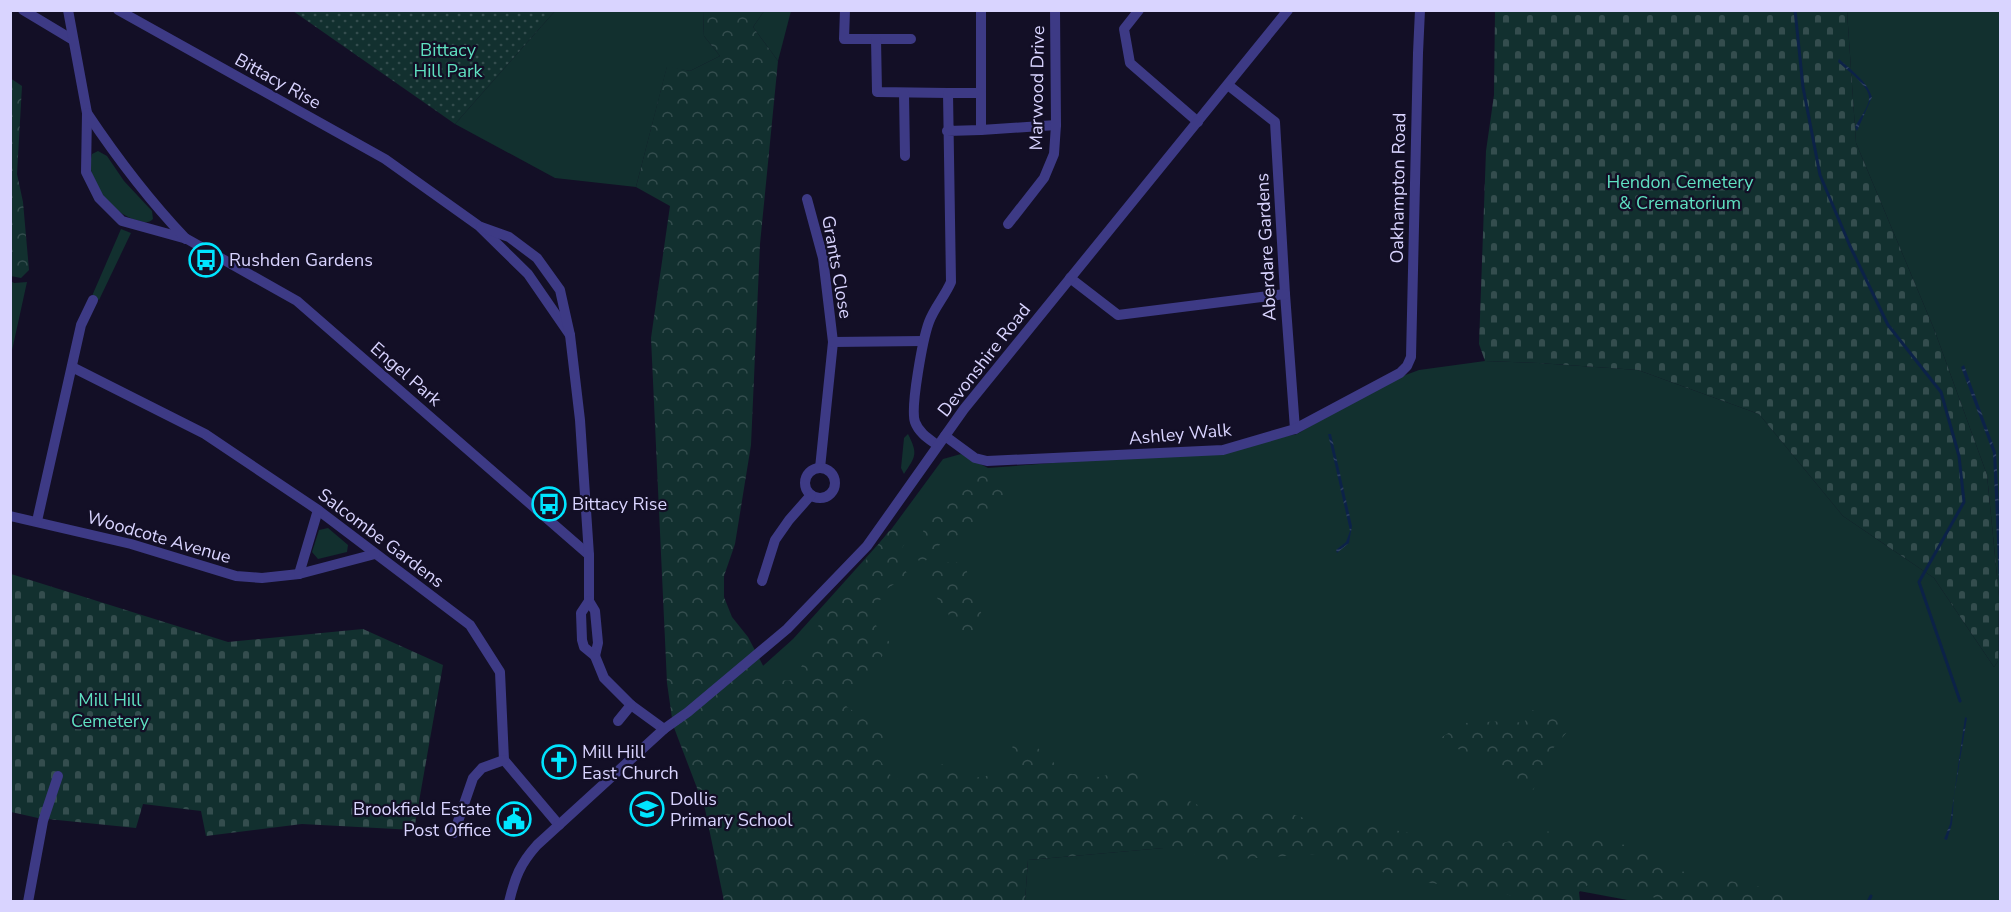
<svg xmlns="http://www.w3.org/2000/svg" width="2011" height="912" font-family="'Nunito Sans',sans-serif">
	<defs>
		<pattern id="forest-crowns" width="20" height="18" patternUnits="userSpaceOnUse" patternTransform="scale(1.5)"><rect width="20" height="18" fill="#12302f"/><path d="M2 6a3 3 0 1 1 6 0M12 15a3 3 0 1 1 6 0" fill="none" stroke="#344d4e"/></pattern>
		<pattern id="cemetery-stones" width="16" height="16" patternUnits="userSpaceOnUse" patternTransform="scale(1.5)"><rect width="16" height="16" fill="#12302f"/><path d="M2 7V4a2 2 0 0 1 4 0v3zM10 15v-3a2 2 0 0 1 4 0v3z" fill="#344d4e"/></pattern>
		<pattern id="park-dots" width="8" height="8" patternUnits="userSpaceOnUse" patternTransform="scale(1.5)"><rect width="8" height="8" fill="#12302f"/><path d="M2 2h.1M6 6h.1" fill="none" stroke="#344d4e" stroke-width="1.8" stroke-linecap="round"/></pattern>
		<pattern id="water-waves" width="16" height="10" patternUnits="userSpaceOnUse" patternTransform="scale(1.5)"><rect width="16" height="10" fill="#0c2248"/><path d="M0 5q4-4 8 0t8 0" fill="none" stroke="#2f4163"/></pattern>
	</defs>
	<rect width="100%" height="100%" fill="#130f26"/>
	<!-- green -->
	<g fill="#12302f">
		<path d="M555 11H703L704 36 720 56 690 71 667 67 636 187 555 178 455 124Z"/>
		<path d="M764 11H791L778 61 753 27Z"/>
		<path d="M1847 11H2000V901L1638 902 1579 891 1577 902 1025 901 1028 860 1163 848 1165 812 881 785 768 690 755 673 793 639 890 531 943 459 961 454 988 468 1223 450 1297 434 1384 383 1419 370 1485 361 1539 363 1638 370 1759 414 1843 516 1934 578 1994 667 1998 661 1999 597 1987 475 1934 329 1856 143Z"/>
		<path d="M98 151 107 156 124 181 152 211 153 219C148 224 144 222 136 220 112 213 84 182 92 154Z"/>
		<path d="M121 229 131 233 99 300 92 296Z"/>
		<path d="M11 281 14 283 27 282 11 355Z"/>
		<path d="M908 434C918 454 916 456 904 474L901 468 904 438Z"/>
		<path d="M328 528 348 545 347 552 318 559 312 552 319 530Z"/>
	</g>
	<!-- forest -->
	<g fill="url(#forest-crowns)">
		<path d="M703 11H764L753 27 778 61 760 244 751 445 735 544 724 576V597L732 617 748 637 771 681 796 680 817 628 833 602 889 531 909 520 910 535 897 556 908 575 885 590 871 619 890 643 874 670 846 706 884 734 877 756 894 780 953 761 967 778C997 776 1013 774 1013 737H1019L1039 749 1065 773 1099 777 1128 770 1142 773 1140 792 1165 799 1183 798 1198 805 1278 810 1314 821H1359L1403 832 1477 841 1503 843 1545 831 1654 850 1680 871 1766 888 1801 901H1673L1588 885 1579 892 1580 901H1539L1499 893 1411 880 1317 854 1224 860 1164 848 1028 860 1025 901H724L705 809 673 725 667 683 651 338 670 206 636 187 667 66 690 71 720 56 704 36Z"/>
		<path d="M10 78 22 86 17 174 23 202 29 270 21 278 11 276Z"/>
		<path d="M996 472 1003 474 1006 497 991 506 987 524 943 541 922 565 916 557 925 525 961 488 980 476Z"/>
		<path d="M956 562 966 568 973 596 985 621 968 635 955 633 948 613 935 595 930 573 941 563Z"/>
		<path d="M1527 709 1546 714 1579 718 1544 759 1541 777 1533 790 1514 785 1507 770 1437 740 1465 723 1506 721 1525 723Z"/>
	</g>
	<!-- cemetery -->
	<g fill="url(#cemetery-stones)">
		<path d="M1495 11H1847L1856 143 1934 329 1987 475 1999 597 1998 661 1994 667 1934 578 1843 516 1759 414 1638 370 1539 363 1485 361 1479 344 1486 151 1494 95Z"/>
		<path d="M11 574 228 642 363 629 443 665 414 830 302 824 206 836 201 811 143 804 136 828 38 818 11 812Z"/>
	</g>
	<!-- park -->
	<path fill="url(#park-dots)" d="M293 11 555 10V11L455 124Z"/>
	<!-- water -->
	<g fill="url(#water-waves)">
		<path d="M1839 59C1851 70 1867 81 1872 97L1857 131 1855 127C1859 119 1870 106 1869 97 1869 86 1846 69 1838 62Z"/>
		<path d="M1964 365 1996 452 2000 524V605L1993 453 1961 367Z"/>
		<path d="M1328 434H1331L1352 526 1349 543 1337 553 1336 550 1346 542 1350 531Z"/>
		<path d="M1965 717 1967 718 1954 796 1952 824 1947 840 1944 839 1950 824Z"/>
	</g>
	<g fill="none" stroke-linecap="round" stroke-linejoin="round">
		<!-- stream -->
		<g stroke="#0c2248" stroke-width="3">
			<path d="M1795 10 1803 87 1820 175 1850 246 1888 325 1941 392 1959 456 1964 502 1919 582 1960 701"/>
			<path d="M1868 902 1871 896"/>
		</g>
		<!-- minor -->
		<g stroke="#3d3a85" stroke-width="10">
			<path d="M23 10 73 40"/>
			<path d="M68 10 87 113 86 172 99 198 122 221 187 239 297 301 589 555"/>
			<path d="M118 10 385 159 479 226 528 274 570 335"/>
			<path d="M845 10 844 39H911"/>
			<path d="M1139 10 1124 29 1130 63 1198 122"/>
			<path d="M876 39 877 92 948 93"/>
			<path d="M1228 85 1275 122 1285 294 1295 429"/>
			<path d="M904 93 905 156"/>
			<path d="M981 93V10"/>
			<path d="M87 113C117 158 149 200 186 239"/>
			<path d="M981 130 1056 125"/>
			<path d="M807 199 823 258 833 342 820 468"/>
			<path d="M1008 224 1044 178 1054 154 1056 125 1055 10"/>
			<path d="M481 227 509 237 537 258 560 290 570 335 580 420 589 555V601L595 611 598 643 595 656"/>
			<path d="M1070 278 1118 315 1285 294"/>
			<path d="M833 342 923 341"/>
			<path d="M72 367 205 434 318 510 470 625 500 672 504 760 559 825"/>
			<path d="M945 436 975 458 987 461 1223 450 1295 429 1400 373 1407 366 1411 357 1418 53 1420 10"/>
			<path d="M937 445C929 439 919 433 915 422 910 408 923 338 929 322 934 308 945 296 951 282L948 93H981V130L947 131"/>
			<circle cx="820" cy="483" r="15"/>
			<path d="M10 516 131 544 236 576 262 578 299 574 375 554"/>
			<path d="M37 521 81 325 93 300"/>
			<path d="M299 574 318 510"/>
			<path d="M762 581 775 540 789 520 811 495"/>
			<path d="M589 601 581 613 582 640 584 647 595 656 604 678 631 705 664 729"/>
			<path d="M618 721 631 705"/>
			<path d="M454 833 473 778 482 768 504 760"/>
			<path d="M28 902 43 821 58 776"/>
			<path d="M509 902C515 877 520 864 537 845L664 729 688 712 787 629 867 546 964 409 1288 10"/>
		</g>
	</g>
	<!-- icons -->
	<defs>
		<g id="bus-ring" transform="scale(1.725)"><circle r="9.5" fill="#130f26" stroke="#00e5ff" stroke-width="1.5"/><path d="M-5-6H5V4H4V6H2V4H-2V6H-4V4H-5ZM-3.5-4V0h7V-4ZM-3.5 1.2v1.5H-2V1.2ZM2 1.2v1.5H3.5V1.2Z" fill="#00e5ff"/></g>
		<g id="church-ring" transform="scale(1.725)"><circle r="9.5" fill="#130f26" stroke="#00e5ff" stroke-width="1.5"/><path d="M-1.2-6h2.4v3.5h3.3v2.4h-3.3V6h-2.4V-.1h-3.3v-2.4h3.3Z" fill="#00e5ff"/></g>
		<g id="school-ring" transform="scale(1.725)"><circle r="9.5" fill="#130f26" stroke="#00e5ff" stroke-width="1.5"/><path d="M0-5L7-2L0 1L-7-2ZM-4 1L0 2.5L4 1V4Q0 6-4 4Z" fill="#00e5ff"/></g>
		<g id="civic-ring" transform="scale(1.725)"><circle r="9.5" fill="#130f26" stroke="#00e5ff" stroke-width="1.5"/><path d="M-.6-6.5H3V-4.5H.6V-3L4-1V1h2V6H-6V1h2V-1L-.6-3ZM-1.2 2.5V6h2.4V2.5Z" fill="#00e5ff"/></g>
	</defs>
	<g fill-rule="evenodd">
		<use href="#bus-ring" x="206" y="260"/>
		<use href="#bus-ring" x="549" y="504"/>
		<use href="#church-ring" x="559" y="762"/>
		<use href="#school-ring" x="647" y="809"/>
		<use href="#civic-ring" x="514" y="819"/>
	</g>
	<g text-anchor="middle" stroke-width="4.5" stroke-linejoin="round" paint-order="stroke">
		<!-- park labels -->
		<g font-size="18" fill="#5fe0c0" stroke="#130f26">
			<text x="448" y="56">Bittacy<tspan x="448" dy="21">Hill Park</tspan></text>
			<text x="1680" y="188">Hendon Cemetery<tspan x="1680" dy="21">&amp; Crematorium</tspan></text>
			<text x="110" y="706">Mill Hill<tspan x="110" dy="21">Cemetery</tspan></text>
		</g>
		<!-- street labels -->
		<g font-size="18" fill="#d9d4ff" stroke="#130f26">
			<text transform="translate(278 81) rotate(29)" y="6">Bittacy Rise</text>
			<text transform="translate(1037 88) rotate(-89)" y="6">Marwood Drive</text>
			<text transform="translate(1398 188) rotate(-89)" y="6">Oakhampton Road</text>
			<text transform="translate(1266 247) rotate(-93)" y="6">Aberdare Gardens</text>
			<text transform="translate(837 267) rotate(80)" y="6">Grants Close</text>
			<text transform="translate(984 360) rotate(-52)" y="6">Devonshire Road</text>
			<text transform="translate(406 374) rotate(41)" y="6">Engel Park</text>
			<text transform="translate(1180 434) rotate(-5)" y="6">Ashley Walk</text>
			<text transform="translate(159 537) rotate(16)" y="6">Woodcote Avenue</text>
			<text transform="translate(381 538) rotate(37)" y="6">Salcombe Gardens</text>
		</g>
		<!-- poi labels -->
		<g font-size="18" fill="#d9d4ff" stroke="#130f26" text-anchor="start">
			<text x="229" y="266">Rushden Gardens</text>
			<text x="572" y="510">Bittacy Rise</text>
			<text x="582" y="758">Mill Hill<tspan x="582" dy="21">East Church</tspan></text>
			<text x="670" y="805">Dollis<tspan x="670" dy="21">Primary School</tspan></text>
			<text x="491" y="815" text-anchor="end">Brookfield Estate<tspan x="491" dy="21">Post Office</tspan></text>
		</g>
	</g>
	<!-- border -->
	<rect width="2011" height="912" fill="none" stroke="#d9d4ff" stroke-width="24"/>
</svg>
